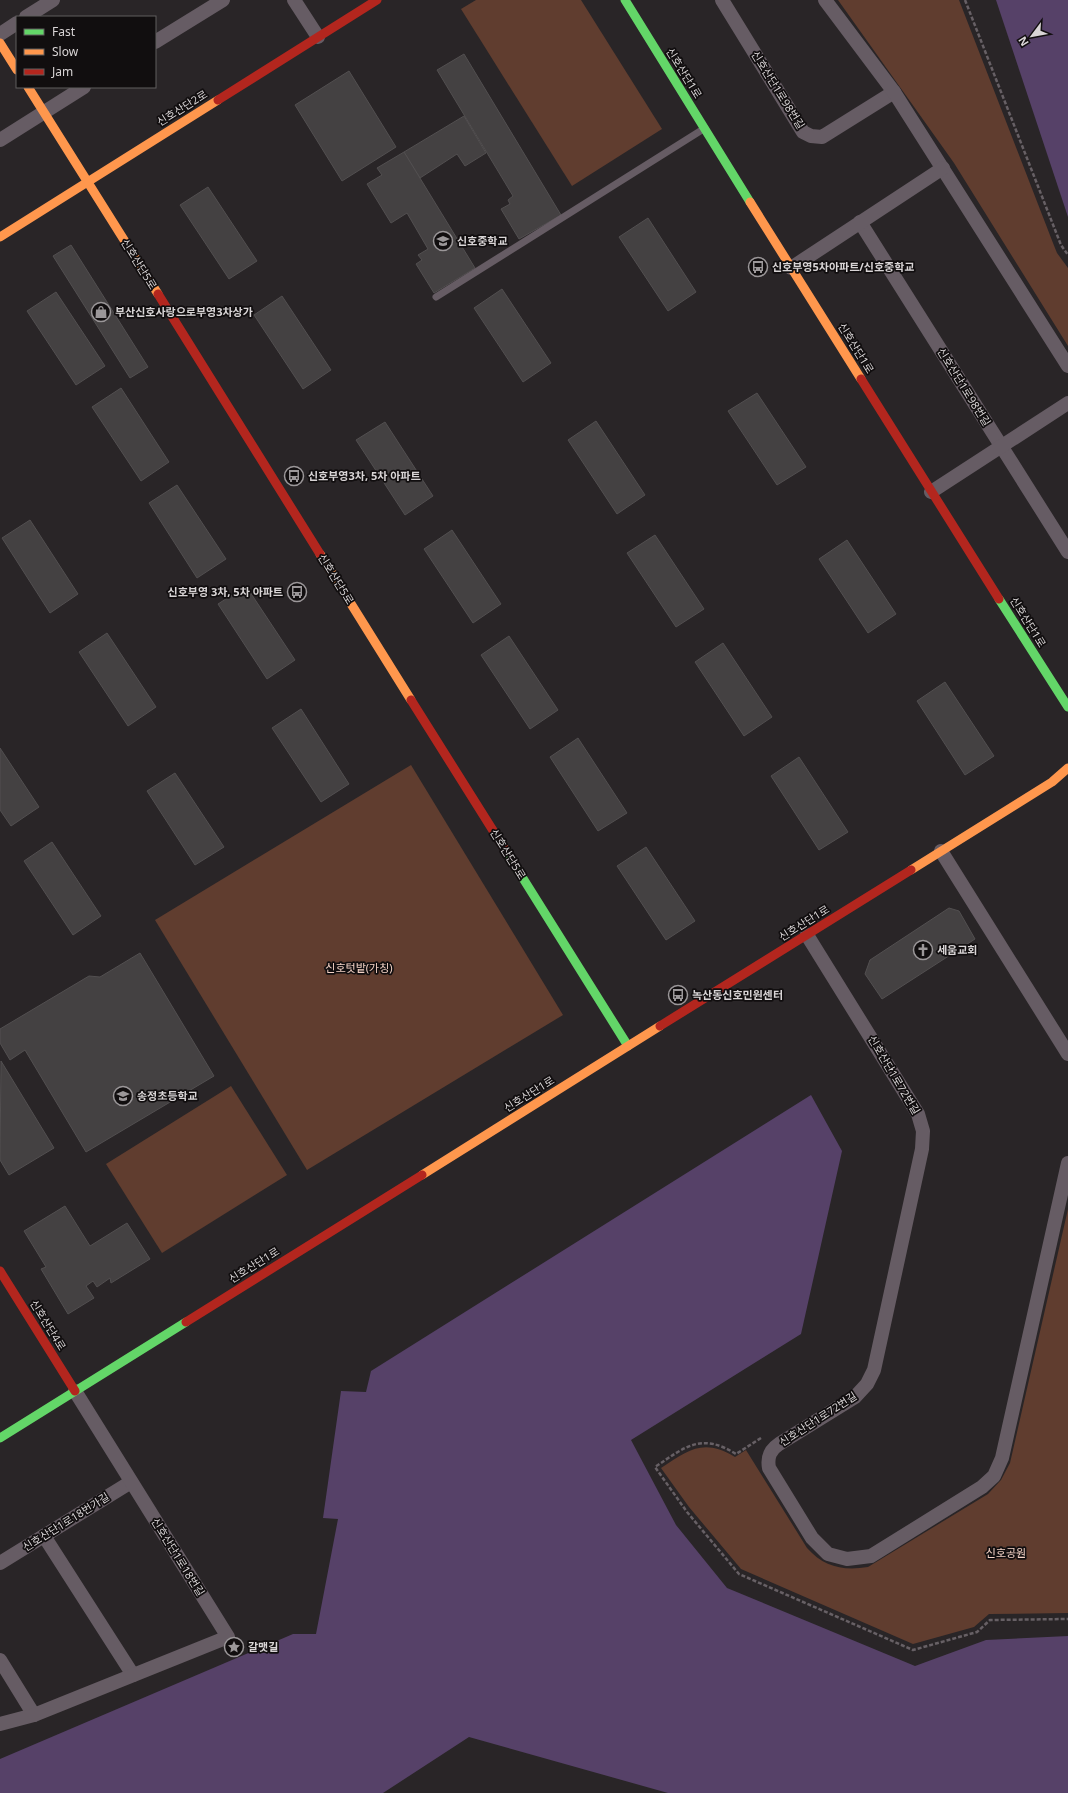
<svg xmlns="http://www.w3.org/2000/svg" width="1068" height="1793" font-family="'Noto Sans','Noto Sans KR',sans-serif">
	<rect width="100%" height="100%" fill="#292527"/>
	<!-- green -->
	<g fill="#603d2f">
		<path d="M476 0H581L662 129 572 186 461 9Z"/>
		<path d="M838 0H959L1053 243 1057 253 1068 268V346L954 163Z"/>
		<path d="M411 765 563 1015 307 1170 155 920Z"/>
		<path d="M231 1086 287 1175 162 1253 106 1164Z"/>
		<path d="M1068 1209V1613L989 1614 974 1627 913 1644 741 1569 689 1507 661 1468C689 1450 703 1438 735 1457L746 1450 807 1548C824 1567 843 1571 868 1567L988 1494 1001 1480 1010 1463Z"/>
	</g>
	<!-- water -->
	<g fill="#564168">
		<path d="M996 0H1068V217Z"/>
		<path d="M811 1095 842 1151 801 1334 631 1440 676 1525 727 1588 915 1666 986 1640 1068 1636V1793H668L469 1737 383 1793H0V1759L293 1634H316L338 1519 323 1518 341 1391 366 1392 371 1371Z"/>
	</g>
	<!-- building -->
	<g fill="#444142" stroke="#524f50">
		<path d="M464 54 561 215 519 239 501 209 510 204 508 200 513 196 437 70Z"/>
		<path d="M349 71 396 147 342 181 295 105Z"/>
		<path d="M464 116 486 153 465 166 457 154 420 178 404 152Z"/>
		<path d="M404 152 475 268 434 293 416 264 422 260 418 255 428 249 407 213 391 223 367 184 382 175 377 168Z"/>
		<path d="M208 187 257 261 229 279 180 205Z"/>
		<path d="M648 218 696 292 668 311 619 237Z"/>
		<path d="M71 245 148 367 130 378 53 256Z"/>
		<path d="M502 289 551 363 523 382 474 308Z"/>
		<path d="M56 292 105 366 76 385 27 311Z"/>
		<path d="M282 296 331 370 303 389 254 315Z"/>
		<path d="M121 388 169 462 141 481 92 407Z"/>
		<path d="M757 393 806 467 777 485 728 411Z"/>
		<path d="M596 421 645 495 617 514 568 440Z"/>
		<path d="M385 422 433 496 405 515 356 440Z"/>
		<path d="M177 485 226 559 197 578 149 503Z"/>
		<path d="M30 520 78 594 50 613 2 538Z"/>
		<path d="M452 530 501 604 473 623 424 549Z"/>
		<path d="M655 535 704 609 676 627 627 553Z"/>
		<path d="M847 540 896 614 868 633 819 559Z"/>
		<path d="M246 586 295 660 267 679 218 604Z"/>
		<path d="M107 633 156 707 128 726 79 652Z"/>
		<path d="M509 636 558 710 530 729 481 655Z"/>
		<path d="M723 643 772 717 744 736 695 662Z"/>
		<path d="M945 682 994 756 965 775 917 701Z"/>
		<path d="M301 709 349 784 321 802 272 728Z"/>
		<path d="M578 738 627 813 598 831 550 757Z"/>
		<path d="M0 748 39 807 11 826 0 810Z"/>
		<path d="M799 757 848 832 819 850 771 776Z"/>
		<path d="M175 773 224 847 195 865 147 791Z"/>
		<path d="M52 842 101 916 73 935 24 861Z"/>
		<path d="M646 847 695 921 666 940 617 866Z"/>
		<path d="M949 908 959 911 975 939 882 999 865 974 870 960Z"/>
		<path d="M140 953 214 1076 86 1152 25 1050 10 1060 0 1043V1029L89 976 100 977Z"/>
		<path d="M1 1061 54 1148 9 1175 0 1160Z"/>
		<path d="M65 1206 90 1246 127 1223 150 1259 111 1283 110 1278 97 1287 93 1281 86 1286 94 1298 68 1314 41 1269 46 1267 24 1231Z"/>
	</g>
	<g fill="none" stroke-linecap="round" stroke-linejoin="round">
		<!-- path -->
		<g stroke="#676065" stroke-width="2.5" stroke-dasharray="4 2" stroke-linecap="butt">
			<path d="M965 0 1061 245 1068 255"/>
			<path d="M761 1438 736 1454C701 1432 685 1447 655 1467L687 1512 739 1574 913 1650 977 1632 990 1620 1068 1619"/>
		</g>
		<!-- lane -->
		<path stroke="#665c64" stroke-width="7" d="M436 297 705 128"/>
		<!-- street -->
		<g stroke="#665c64" stroke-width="14">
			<path d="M294 0 318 37"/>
			<path d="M722 0 803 132 811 136 822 137 894 92"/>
			<path d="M825 0 894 92 1068 366"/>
			<path d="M26 17 53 0"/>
			<path d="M0 34 17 23"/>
			<path d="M155 42 223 0"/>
			<path d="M0 140 84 87"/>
			<path d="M860 222 1068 552"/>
			<path d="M791 268 943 168"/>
			<path d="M931 492 1068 403"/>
			<path d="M941 851 1068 1054"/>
			<path d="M807 935 918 1114 923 1131 922 1149 874 1370 867 1384 855 1397 779 1444C770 1450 767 1457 769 1468L812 1538 828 1554 847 1559 871 1556 982 1487 994 1476 1002 1458 1068 1163"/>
			<path d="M44 1536 133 1675"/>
			<path d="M0 1563 131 1482"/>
			<path d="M0 1660 34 1715"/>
			<path d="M0 1724 34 1715 228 1637 75 1391"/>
		</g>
		<!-- fast -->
		<g stroke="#63d668" stroke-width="9">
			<path d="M625 0 750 202"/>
			<path d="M999 599 1068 707"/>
			<path d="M504 848 628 1046"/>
			<path d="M0 1438 186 1322"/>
		</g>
		<!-- slow -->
		<g stroke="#ff974d" stroke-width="9">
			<path d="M0 43 17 70"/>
			<path d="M28 87 158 294"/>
			<path d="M750 202 861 379"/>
			<path d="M0 237 218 100"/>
			<path d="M320 554 411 700"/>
			<path d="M911 870 1052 782 1068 768"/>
			<path d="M422 1175 660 1026"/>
		</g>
		<!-- jam -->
		<g stroke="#b3261e" stroke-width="9">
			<path d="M218 100 377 0"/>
			<path d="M158 294 320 554"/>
			<path d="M861 379 999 599"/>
			<path d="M411 700 504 848"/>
			<path d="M660 1026 911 870"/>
			<path d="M0 1271 75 1391"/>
			<path d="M186 1322 422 1175"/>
		</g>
	</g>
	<!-- icons -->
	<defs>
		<g id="school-ring" transform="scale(1)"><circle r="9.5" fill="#110e0f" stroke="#9b9799" stroke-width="1.5"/><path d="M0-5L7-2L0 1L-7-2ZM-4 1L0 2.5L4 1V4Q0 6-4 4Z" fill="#9b9799"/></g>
		<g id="bus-ring" transform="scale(1)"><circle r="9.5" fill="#110e0f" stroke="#9b9799" stroke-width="1.5"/><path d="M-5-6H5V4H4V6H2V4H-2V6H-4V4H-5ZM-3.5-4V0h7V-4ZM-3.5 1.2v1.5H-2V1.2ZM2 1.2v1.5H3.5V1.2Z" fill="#9b9799"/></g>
		<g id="shop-ring" transform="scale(1)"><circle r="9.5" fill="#110e0f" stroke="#9b9799" stroke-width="1.5"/><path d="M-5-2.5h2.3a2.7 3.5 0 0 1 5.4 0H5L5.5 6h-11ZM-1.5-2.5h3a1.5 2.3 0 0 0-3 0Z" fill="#9b9799"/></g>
		<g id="church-ring" transform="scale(1)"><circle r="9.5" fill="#110e0f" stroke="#9b9799" stroke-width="1.5"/><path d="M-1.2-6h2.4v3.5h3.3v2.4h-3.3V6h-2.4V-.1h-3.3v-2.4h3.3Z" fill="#9b9799"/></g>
		<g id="sight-ring" transform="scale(1)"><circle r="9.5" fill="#110e0f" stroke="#9b9799" stroke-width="1.5"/><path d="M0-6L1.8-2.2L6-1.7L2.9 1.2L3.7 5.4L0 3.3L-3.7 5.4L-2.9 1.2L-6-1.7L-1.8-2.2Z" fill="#9b9799"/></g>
	</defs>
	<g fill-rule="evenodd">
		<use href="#school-ring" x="443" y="241"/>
		<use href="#bus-ring" x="758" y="267"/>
		<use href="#shop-ring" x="101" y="312"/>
		<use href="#bus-ring" x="294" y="476"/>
		<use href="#bus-ring" x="297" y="592"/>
		<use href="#church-ring" x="923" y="950"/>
		<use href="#bus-ring" x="678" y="995"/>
		<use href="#school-ring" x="123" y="1096"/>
		<use href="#sight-ring" x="234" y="1647"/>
	</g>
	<g text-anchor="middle" stroke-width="3.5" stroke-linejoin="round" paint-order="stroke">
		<!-- street labels -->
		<g font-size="11" fill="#d9d5d6" stroke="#110e0f">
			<text transform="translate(684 73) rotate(58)" y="4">신호산단1로</text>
			<text transform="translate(778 90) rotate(58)" y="4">신호산단1로98번길</text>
			<text transform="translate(182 108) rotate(-32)" y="4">신호산단2로</text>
			<text transform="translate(139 264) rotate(58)" y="4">신호산단5로</text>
			<text transform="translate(856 348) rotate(58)" y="4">신호산단1로</text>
			<text transform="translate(964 387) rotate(58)" y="4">신호산단1로98번길</text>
			<text transform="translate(336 579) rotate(58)" y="4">신호산단5로</text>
			<text transform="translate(1028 622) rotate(58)" y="4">신호산단1로</text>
			<text transform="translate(508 854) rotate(58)" y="4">신호산단5로</text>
			<text transform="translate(804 923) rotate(-32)" y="4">신호산단1로</text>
			<text transform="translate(894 1075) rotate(59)" y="4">신호산단1로72번길</text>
			<text transform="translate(529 1094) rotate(-32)" y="4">신호산단1로</text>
			<text transform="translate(254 1265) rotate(-32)" y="4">신호산단1로</text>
			<text transform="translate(48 1325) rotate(58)" y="4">신호산단4로</text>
			<text transform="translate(818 1419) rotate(-33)" y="4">신호산단1로72번길</text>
			<text transform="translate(66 1522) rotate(-32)" y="4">신호산단1로18번가길</text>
			<text transform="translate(178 1557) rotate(58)" y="4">신호산단1로18번길</text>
		</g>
		<!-- poi labels -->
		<g font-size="11" font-weight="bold" fill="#d9d5d6" stroke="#110e0f" text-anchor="start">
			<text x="457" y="245">신호중학교</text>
			<text x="772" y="271">신호부영5차아파트/신호중학교</text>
			<text x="115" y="316">부산신호사랑으로부영3차상가</text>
			<text x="308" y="480">신호부영3차, 5차 아파트</text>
			<text x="283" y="596" text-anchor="end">신호부영 3차, 5차 아파트</text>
			<text x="937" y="954">세움교회</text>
			<text x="692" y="999">녹산동신호민원센터</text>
			<text x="137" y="1100">송정초등학교</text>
			<text x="248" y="1651">갈맷길</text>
		</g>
		<!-- park labels -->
		<g font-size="11" fill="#f4d3c6" stroke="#110e0f">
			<text x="359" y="972">신호텃밭(가칭)</text>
			<text x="1006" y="1557">신호공원</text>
		</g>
	</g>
	<!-- legend -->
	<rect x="16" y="16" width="140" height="72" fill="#110e0f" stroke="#615e5f"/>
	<rect x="24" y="29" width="20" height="6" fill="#63d668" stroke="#615e5f"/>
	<text x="52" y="36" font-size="12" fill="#d9d5d6">Fast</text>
	<rect x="24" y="49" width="20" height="6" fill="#ff974d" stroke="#615e5f"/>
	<text x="52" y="56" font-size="12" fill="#d9d5d6">Slow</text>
	<rect x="24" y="69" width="20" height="6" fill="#b3261e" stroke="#615e5f"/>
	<text x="52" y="76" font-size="12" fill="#d9d5d6">Jam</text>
	<!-- north arrow -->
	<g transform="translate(1032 36) rotate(238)" stroke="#110e0f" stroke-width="3" paint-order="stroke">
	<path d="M0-3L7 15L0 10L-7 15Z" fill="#d9d5d6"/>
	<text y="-6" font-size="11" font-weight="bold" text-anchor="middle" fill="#d9d5d6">N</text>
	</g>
</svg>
